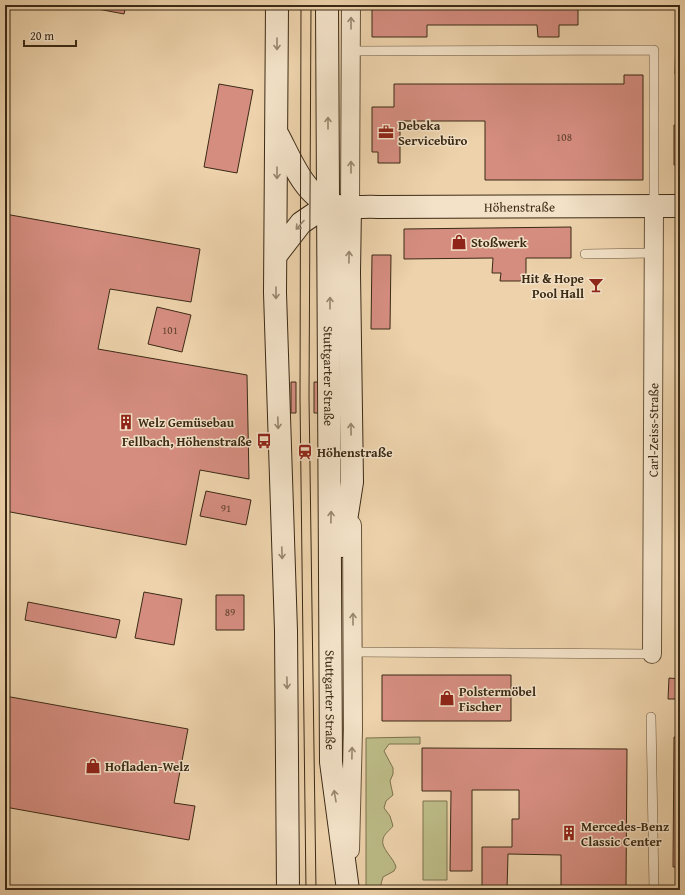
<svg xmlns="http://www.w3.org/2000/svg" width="685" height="895" viewBox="0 0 685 895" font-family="'Gentium Book Plus',serif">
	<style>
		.green { fill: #bcbb87; stroke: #7c724e }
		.building { fill: #d58d80; stroke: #3b2a15 }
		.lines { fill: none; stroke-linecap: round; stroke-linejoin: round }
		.lane-casing { stroke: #68543a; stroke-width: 10 }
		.street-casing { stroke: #68543a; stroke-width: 20 }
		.secondary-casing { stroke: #3b2a15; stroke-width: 24 }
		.lane { stroke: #f3e2c8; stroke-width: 9 }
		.street { stroke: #f3e2c8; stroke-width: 18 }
		.secondary { stroke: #f3e2c8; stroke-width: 22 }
		.tram { stroke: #3b2a15; stroke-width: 1 }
		.oneway { stroke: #97866e }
		.labels { text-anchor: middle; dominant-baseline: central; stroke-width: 3; stroke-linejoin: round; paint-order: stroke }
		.number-label { font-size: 11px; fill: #624330 }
		.poi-label { font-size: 13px; font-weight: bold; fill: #3b2a15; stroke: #f3e2c8; text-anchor: start }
		.street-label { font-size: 13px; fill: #3b2a15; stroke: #f3e2c8 }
	</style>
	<rect width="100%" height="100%" fill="#edd2ab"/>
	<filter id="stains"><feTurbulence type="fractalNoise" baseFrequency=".005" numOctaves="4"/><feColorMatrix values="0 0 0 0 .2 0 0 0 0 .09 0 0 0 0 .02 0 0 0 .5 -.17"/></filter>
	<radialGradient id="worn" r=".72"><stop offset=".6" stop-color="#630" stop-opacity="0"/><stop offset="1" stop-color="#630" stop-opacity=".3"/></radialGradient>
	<path class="green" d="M420,737V744H389L384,751L393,768V774L390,781L393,795L386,801L384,808L390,816L393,826C390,830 384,834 383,839C380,848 394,858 396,867L394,871L383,877L381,884L384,890H366V738Z
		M423,801H447V880H423Z"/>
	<path class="building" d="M77,5H126L124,14Z
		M372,5H578V25H559V37H538L537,25H427V37H372Z
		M676,37H680V74H675Z
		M624,75H643V180H485V121H400V163H378V152H372V107H394V84H624Z
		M219,84L253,90L237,173L204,167Z
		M674,125H680V165H674Z
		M5,214L200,249L191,302L110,289L98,349L247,375L249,479L200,470L186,545L5,511Z
		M571,227V258H526V281H500L501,273H492L493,258L404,259V229Z
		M372,255H391L390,329H371Z
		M157,307L191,315L182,352L148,344Z
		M291,382H296V413H291Z
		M314,382H319V413H314Z
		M206,491L251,500L246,525L200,516Z
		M144,592L182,599L174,645L135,638Z
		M216,595H244V630H216Z
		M28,602L120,620L116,638L25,620Z
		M382,675H511V721H382Z
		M669,678L680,679V699H668Z
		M5,696L188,729L174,803L195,806L189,840L5,807Z
		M674,737H680V867H673Z
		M422,748L627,749L626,890H561V855L508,854L507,890H482V847H512V819H519V790H472V871H450L451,791H422Z"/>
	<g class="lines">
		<g class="lane-casing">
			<path id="lane" d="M351,51L654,50V206
				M585,254L654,253
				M353,652L652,654
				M651,717L654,890"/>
		</g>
		<g class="street-casing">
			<g id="street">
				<path d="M350,206L351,5"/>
				<path id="s1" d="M652,654L654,206"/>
				<path d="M350,850L353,730L352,525"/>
			</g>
		</g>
		<g class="secondary-casing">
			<g id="secondary">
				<path d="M277,5L275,293L286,631L288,890"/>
				<path id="s2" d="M327,5L331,762L348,890"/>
				<path id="s3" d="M279,137C290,158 305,196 330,204C344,209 363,206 379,207L680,206"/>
				<path d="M277,254L301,223L329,204"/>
				<path d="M342,546L352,482L349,273L350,206"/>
			</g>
		</g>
		<use href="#lane" class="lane"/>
		<use href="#street" class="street"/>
		<use href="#secondary" class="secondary"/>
		<path class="tram" d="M301,5L300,398L306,890
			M311,5L309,397L316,890"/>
	</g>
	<defs><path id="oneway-shaft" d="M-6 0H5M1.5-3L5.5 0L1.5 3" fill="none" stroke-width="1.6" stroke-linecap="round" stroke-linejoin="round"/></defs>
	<g class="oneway">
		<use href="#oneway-shaft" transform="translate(351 23) rotate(-90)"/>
		<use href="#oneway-shaft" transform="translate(277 44) rotate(90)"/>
		<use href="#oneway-shaft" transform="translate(328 123) rotate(-90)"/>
		<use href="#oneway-shaft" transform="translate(351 167) rotate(-90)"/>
		<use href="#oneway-shaft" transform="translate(277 173) rotate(90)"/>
		<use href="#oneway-shaft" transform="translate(300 225) rotate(132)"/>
		<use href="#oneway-shaft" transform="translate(349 257) rotate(-89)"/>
		<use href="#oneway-shaft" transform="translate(276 293) rotate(90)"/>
		<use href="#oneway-shaft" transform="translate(330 303) rotate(-90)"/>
		<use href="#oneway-shaft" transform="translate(278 423) rotate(88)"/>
		<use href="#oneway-shaft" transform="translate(351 429) rotate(-91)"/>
		<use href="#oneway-shaft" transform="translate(331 517) rotate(-89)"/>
		<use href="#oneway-shaft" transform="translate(282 553) rotate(88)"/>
		<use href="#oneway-shaft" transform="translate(353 619) rotate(-90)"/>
		<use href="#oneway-shaft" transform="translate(287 683) rotate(89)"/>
		<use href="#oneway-shaft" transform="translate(352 753) rotate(-89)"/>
		<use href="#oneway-shaft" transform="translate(335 796) rotate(-100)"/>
	</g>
	<defs>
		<g id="office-bare" transform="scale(1.2)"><path d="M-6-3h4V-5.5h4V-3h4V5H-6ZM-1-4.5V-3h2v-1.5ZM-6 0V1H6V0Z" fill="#8f2418" stroke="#f3e2c8" stroke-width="2.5" paint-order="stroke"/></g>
		<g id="shop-bare" transform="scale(1.2)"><path d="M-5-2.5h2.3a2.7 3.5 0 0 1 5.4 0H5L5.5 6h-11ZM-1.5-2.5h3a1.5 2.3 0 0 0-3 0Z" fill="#8f2418" stroke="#f3e2c8" stroke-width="2.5" paint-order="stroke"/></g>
		<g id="bar-bare" transform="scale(1.2)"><path d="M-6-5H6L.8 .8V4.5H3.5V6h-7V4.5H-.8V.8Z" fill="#8f2418" stroke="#f3e2c8" stroke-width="2.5" paint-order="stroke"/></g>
		<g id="building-bare" transform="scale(1.2)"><path d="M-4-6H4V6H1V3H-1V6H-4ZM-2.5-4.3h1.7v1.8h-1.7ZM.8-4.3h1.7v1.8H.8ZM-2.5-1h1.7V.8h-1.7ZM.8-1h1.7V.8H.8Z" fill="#8f2418" stroke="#f3e2c8" stroke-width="2.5" paint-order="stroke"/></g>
		<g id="bus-bare" transform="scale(1.2)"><path d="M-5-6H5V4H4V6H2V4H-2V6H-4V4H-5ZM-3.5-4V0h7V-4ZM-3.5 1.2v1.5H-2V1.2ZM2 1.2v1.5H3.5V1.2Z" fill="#8f2418" stroke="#f3e2c8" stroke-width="2.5" paint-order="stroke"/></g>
		<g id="station-bare" transform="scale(1.2)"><path d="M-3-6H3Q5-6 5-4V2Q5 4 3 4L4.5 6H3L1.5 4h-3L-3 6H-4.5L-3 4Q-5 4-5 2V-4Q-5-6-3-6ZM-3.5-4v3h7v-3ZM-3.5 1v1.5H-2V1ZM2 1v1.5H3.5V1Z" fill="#8f2418" stroke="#f3e2c8" stroke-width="2.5" paint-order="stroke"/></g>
	</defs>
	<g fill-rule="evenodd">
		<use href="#office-bare" x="386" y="132"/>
		<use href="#shop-bare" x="459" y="242"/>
		<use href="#bar-bare" x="596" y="285"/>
		<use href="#building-bare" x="126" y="422"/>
		<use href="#bus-bare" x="264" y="441"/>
		<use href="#station-bare" x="305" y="452"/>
		<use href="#shop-bare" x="447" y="698"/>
		<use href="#shop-bare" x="93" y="766"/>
		<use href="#building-bare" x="569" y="833"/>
	</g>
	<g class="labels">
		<g class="number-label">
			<text x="564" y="137">108</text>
			<text x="170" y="330">101</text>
			<text x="226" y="508">91</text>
			<text x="230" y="612">89</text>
		</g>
		<g class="poi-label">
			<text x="398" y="125">Debeka<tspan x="398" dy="15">Servicebüro</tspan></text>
			<text x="471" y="242">Stoßwerk</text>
			<text x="584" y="278" text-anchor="end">Hit &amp; Hope<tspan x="584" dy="15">Pool Hall</tspan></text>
			<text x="138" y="422">Welz Gemüsebau</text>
			<text x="252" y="441" text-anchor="end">Fellbach, Höhenstraße</text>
			<text x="317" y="452">Höhenstraße</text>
			<text x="459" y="691">Polstermöbel<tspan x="459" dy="15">Fischer</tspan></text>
			<text x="105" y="766">Hofladen-Welz</text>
			<text x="581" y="826">Mercedes-Benz<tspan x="581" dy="15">Classic Center</tspan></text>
		</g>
		<g class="street-label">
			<text stroke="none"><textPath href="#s3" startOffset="276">Höhenstraße</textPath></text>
			<text stroke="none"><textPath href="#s2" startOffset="371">Stuttgarter Straße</textPath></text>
			<text stroke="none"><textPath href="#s1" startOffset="224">Carl-Zeiss-Straße</textPath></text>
			<text stroke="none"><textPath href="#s2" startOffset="695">Stuttgarter Straße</textPath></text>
		</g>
	</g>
	<rect width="685" height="895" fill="none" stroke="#edd2ab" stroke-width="20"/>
	<rect x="6" y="6" width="673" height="883" fill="none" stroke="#3b2a15" stroke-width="2"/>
	<rect x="10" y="10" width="665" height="875" fill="none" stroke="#3b2a15"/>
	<path d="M24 40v6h52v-6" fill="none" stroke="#3b2a15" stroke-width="2"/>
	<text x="30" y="40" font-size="12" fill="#3b2a15" stroke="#f3e2c8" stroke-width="3" paint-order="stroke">20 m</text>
	<rect width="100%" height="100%" filter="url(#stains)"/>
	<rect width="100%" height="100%" fill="url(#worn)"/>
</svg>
